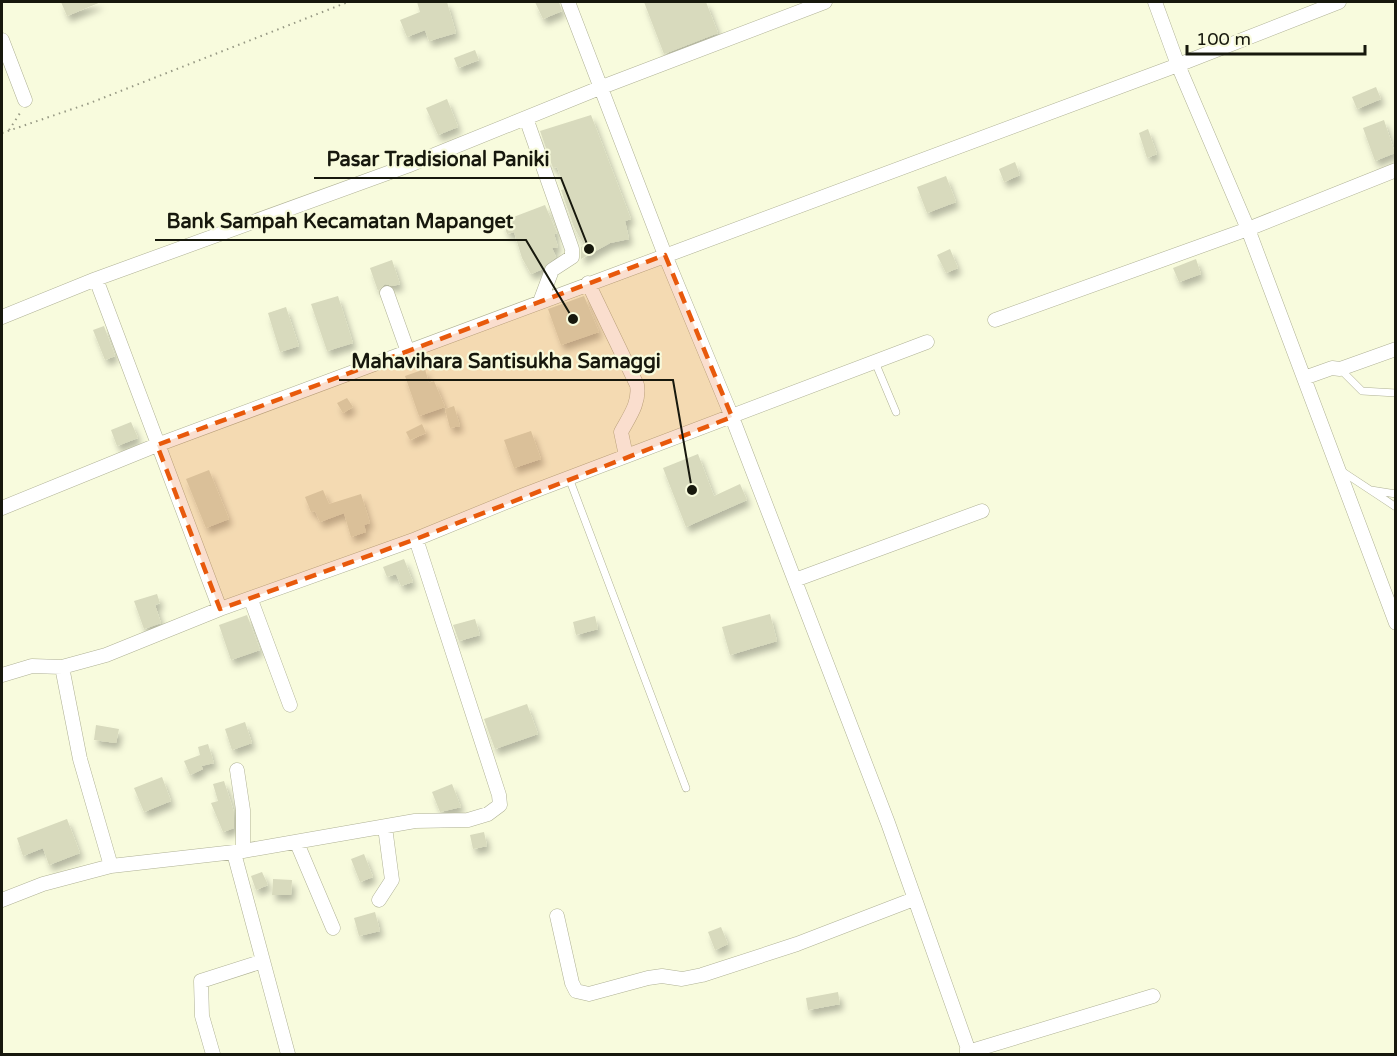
<svg xmlns="http://www.w3.org/2000/svg" width="1397" height="1056" viewBox="0 0 1397 1056" font-family="'Varela Round',sans-serif">
	<style>
		.building { fill: #d8dabd; filter: url(#shadow) }
		.lines { fill: none; stroke-linecap: round; stroke-linejoin: round }
		.service-casing { stroke: #afb195; stroke-width: 8 }
		.minor-casing { stroke: #afb195; stroke-width: 15 }
		.path { stroke: #979984; stroke-width: 2; stroke-dasharray: 1.5 4.5; stroke-linecap: butt }
		.service { stroke: #fff; stroke-width: 7 }
		.minor { stroke: #fff; stroke-width: 14 }
		.marked { fill: #e8590c; fill-opacity: 0.2; stroke: #e8590c; stroke-width: 4.5; stroke-dasharray: 12 8; stroke-linejoin: round }
		.leader { fill: none; stroke: #17180d; stroke-width: 2 }
		.callout-dot { fill: #17180d; stroke: #f8fbdd; stroke-width: 2 }
		.callout-label { font-size: 20px; text-anchor: middle; font-weight: bold; fill: #17180d; stroke: #f8fbdd; stroke-width: 4.5; stroke-linejoin: round; paint-order: stroke }
	</style>
	<defs>
		<filter id="shadow"><feDropShadow dx="3.5" dy="6" stdDeviation="3" flood-color="#0004"/></filter>
	</defs>
	<rect width="100%" height="100%" fill="#f8fbdd"/>
	<path class="building" d="M61,2H101L67,16Z
		M417,2H447L456,33L429,41L425,30L407,37L400,20L420,12Z
		M535,2H559L562,11L543,19Z
		M644,2H706L718,33L664,54Z
		M475,50L479,60L458,68L454,58Z
		M1376,87L1381,99L1357,109L1352,97Z
		M447,99L458,127L438,135L426,108Z
		M591,115L631,219L625,221L629,239L610,243L581,259V247L584,245L574,227L561,190L565,189L557,167L553,168L540,131Z
		M1384,120L1395,153L1375,161L1363,128Z
		M1148,129L1157,154L1147,158L1139,133Z
		M1015,162L1020,175L1004,182L999,169Z
		M946,176L956,202L927,213L917,187Z
		M545,205L557,233L554,234L558,247L552,248L556,257L543,269L531,274L522,258L514,232L507,234L503,221Z
		M950,249L958,268L946,273L937,255Z
		M1196,259L1201,274L1179,282L1173,268Z
		M392,260L400,284L393,286L385,284L378,291L370,268Z
		M338,296L353,343L327,351L311,304Z
		M584,296L599,332L561,345L548,309Z
		M286,307L299,346L280,352L268,313Z
		M104,326L115,356L105,360L93,330Z
		M425,369L429,383L434,381L445,407L419,416L405,376Z
		M347,398L353,407L343,413L337,403Z
		M454,406L460,426L450,428L445,409Z
		M131,422L138,438L117,446L111,430Z
		M422,424L426,433L410,440L406,432Z
		M531,431L541,459L514,468L504,440Z
		M698,454L714,496L740,484L747,500L686,527L663,468Z
		M209,470L229,519L206,528L186,479Z
		M323,490L329,504L361,494L370,523L364,525L366,532L351,537L344,513L320,522L315,511L311,512L305,497Z
		M404,559L413,582L401,586L396,574L387,577L383,567Z
		M157,594L160,603L155,605L161,623L144,629L134,601Z
		M770,614L777,641L730,655L722,627Z
		M247,615L260,650L231,660L219,625Z
		M595,616L598,629L576,635L573,622Z
		M475,619L480,635L459,641L453,625Z
		M527,704L538,734L495,749L484,719Z
		M245,722L252,743L232,750L225,729Z
		M96,725L119,729L116,743L94,740Z
		M208,744L214,763L201,766L203,769L190,775L184,761L200,755L198,747Z
		M162,777L171,801L144,812L134,788Z
		M224,781L234,812V828L223,832L211,803L218,801L213,784Z
		M452,784L461,807L440,812L432,792Z
		M67,819L80,853L49,865L43,848L23,856L17,838Z
		M484,832L487,846L473,849L470,835Z
		M364,854L373,877L360,882L351,859Z
		M262,872L268,885L256,890L251,876Z
		M273,879L292,880L291,895H272Z
		M375,912L380,931L359,936L354,918Z
		M721,927L728,944L715,950L708,932Z
		M838,992L840,1004L808,1010L806,998Z"/>
	<g class="lines">
		<g class="service-casing">
			<path id="service" d="M875,362L896,412
				M1340,369L1362,391L1396,393
				M1340,470L1396,507
				M569,478L686,788
				M1371,490L1396,494"/>
		</g>
		<g class="minor-casing">
			<path id="minor" d="M568,2L665,255L732,417L888,823L967,1046V1054
				M1155,2L1178,65L1248,229L1396,623
				M2,40L25,100
				M526,118L572,249V257L552,270L540,302
				M96,279L407,166L602,87L825,2
				M588,283L637,385C640,403 629,417 621,432L626,456
				M387,293L408,352
				M2,317L96,279L220,609L106,655L62,667L32,666L2,675
				M995,320L1248,229L1396,170
				M1304,378L1332,368L1340,369L1396,349
				M2,508L157,445L1178,65L1339,2
				M795,580L982,511
				M251,600L290,705
				M220,609L416,539L521,496L927,342
				M62,667L80,759L111,866L243,851L415,821L468,820L488,814L500,805L499,795L416,539
				M237,770L243,810V851
				M297,843L333,928
				M234,853L288,1054
				M2,900L43,884L111,866
				M379,900L392,880L385,827
				M557,916L572,983L576,991L589,994L648,978L662,976L682,979L702,975L797,944L914,899
				M968,1052L1153,996
				M213,1054L202,1016L201,981L263,961"/>
		</g>
		<path class="path" d="M9,130L22,110
			M2,133L90,103L348,2"/>
		<use href="#service" class="service"/>
		<use href="#minor" class="minor"/>
	</g>
	<path class="marked" d="M665,255L732,417L416,539L220,609L157,445Z"/>
	<path class="leader" d="M589 249L561 178H314M573 319L526 240H155M692 490L673 380H339"/>
	<g class="callout-dot">
		<circle cx="589" cy="249" r="6"/>
		<circle cx="573" cy="319" r="6"/>
		<circle cx="692" cy="490" r="6"/>
	</g>
	<g class="callout-label">
		<text x="438" y="166">Pasar Tradisional Paniki</text>
		<text x="340" y="228">Bank Sampah Kecamatan Mapanget</text>
		<text x="506" y="368">Mahavihara Santisukha Samaggi</text>
	</g>
	<rect width="1397" height="1056" fill="none" stroke="#17180d" stroke-width="6"/>
	<path d="M1187 45v9h178v-9" fill="none" stroke="#17180d" stroke-width="3"/>
	<text x="1196" y="45" font-size="18" fill="#17180d" stroke="#f8fbdd" stroke-width="4.5" paint-order="stroke">100 m</text>
</svg>
